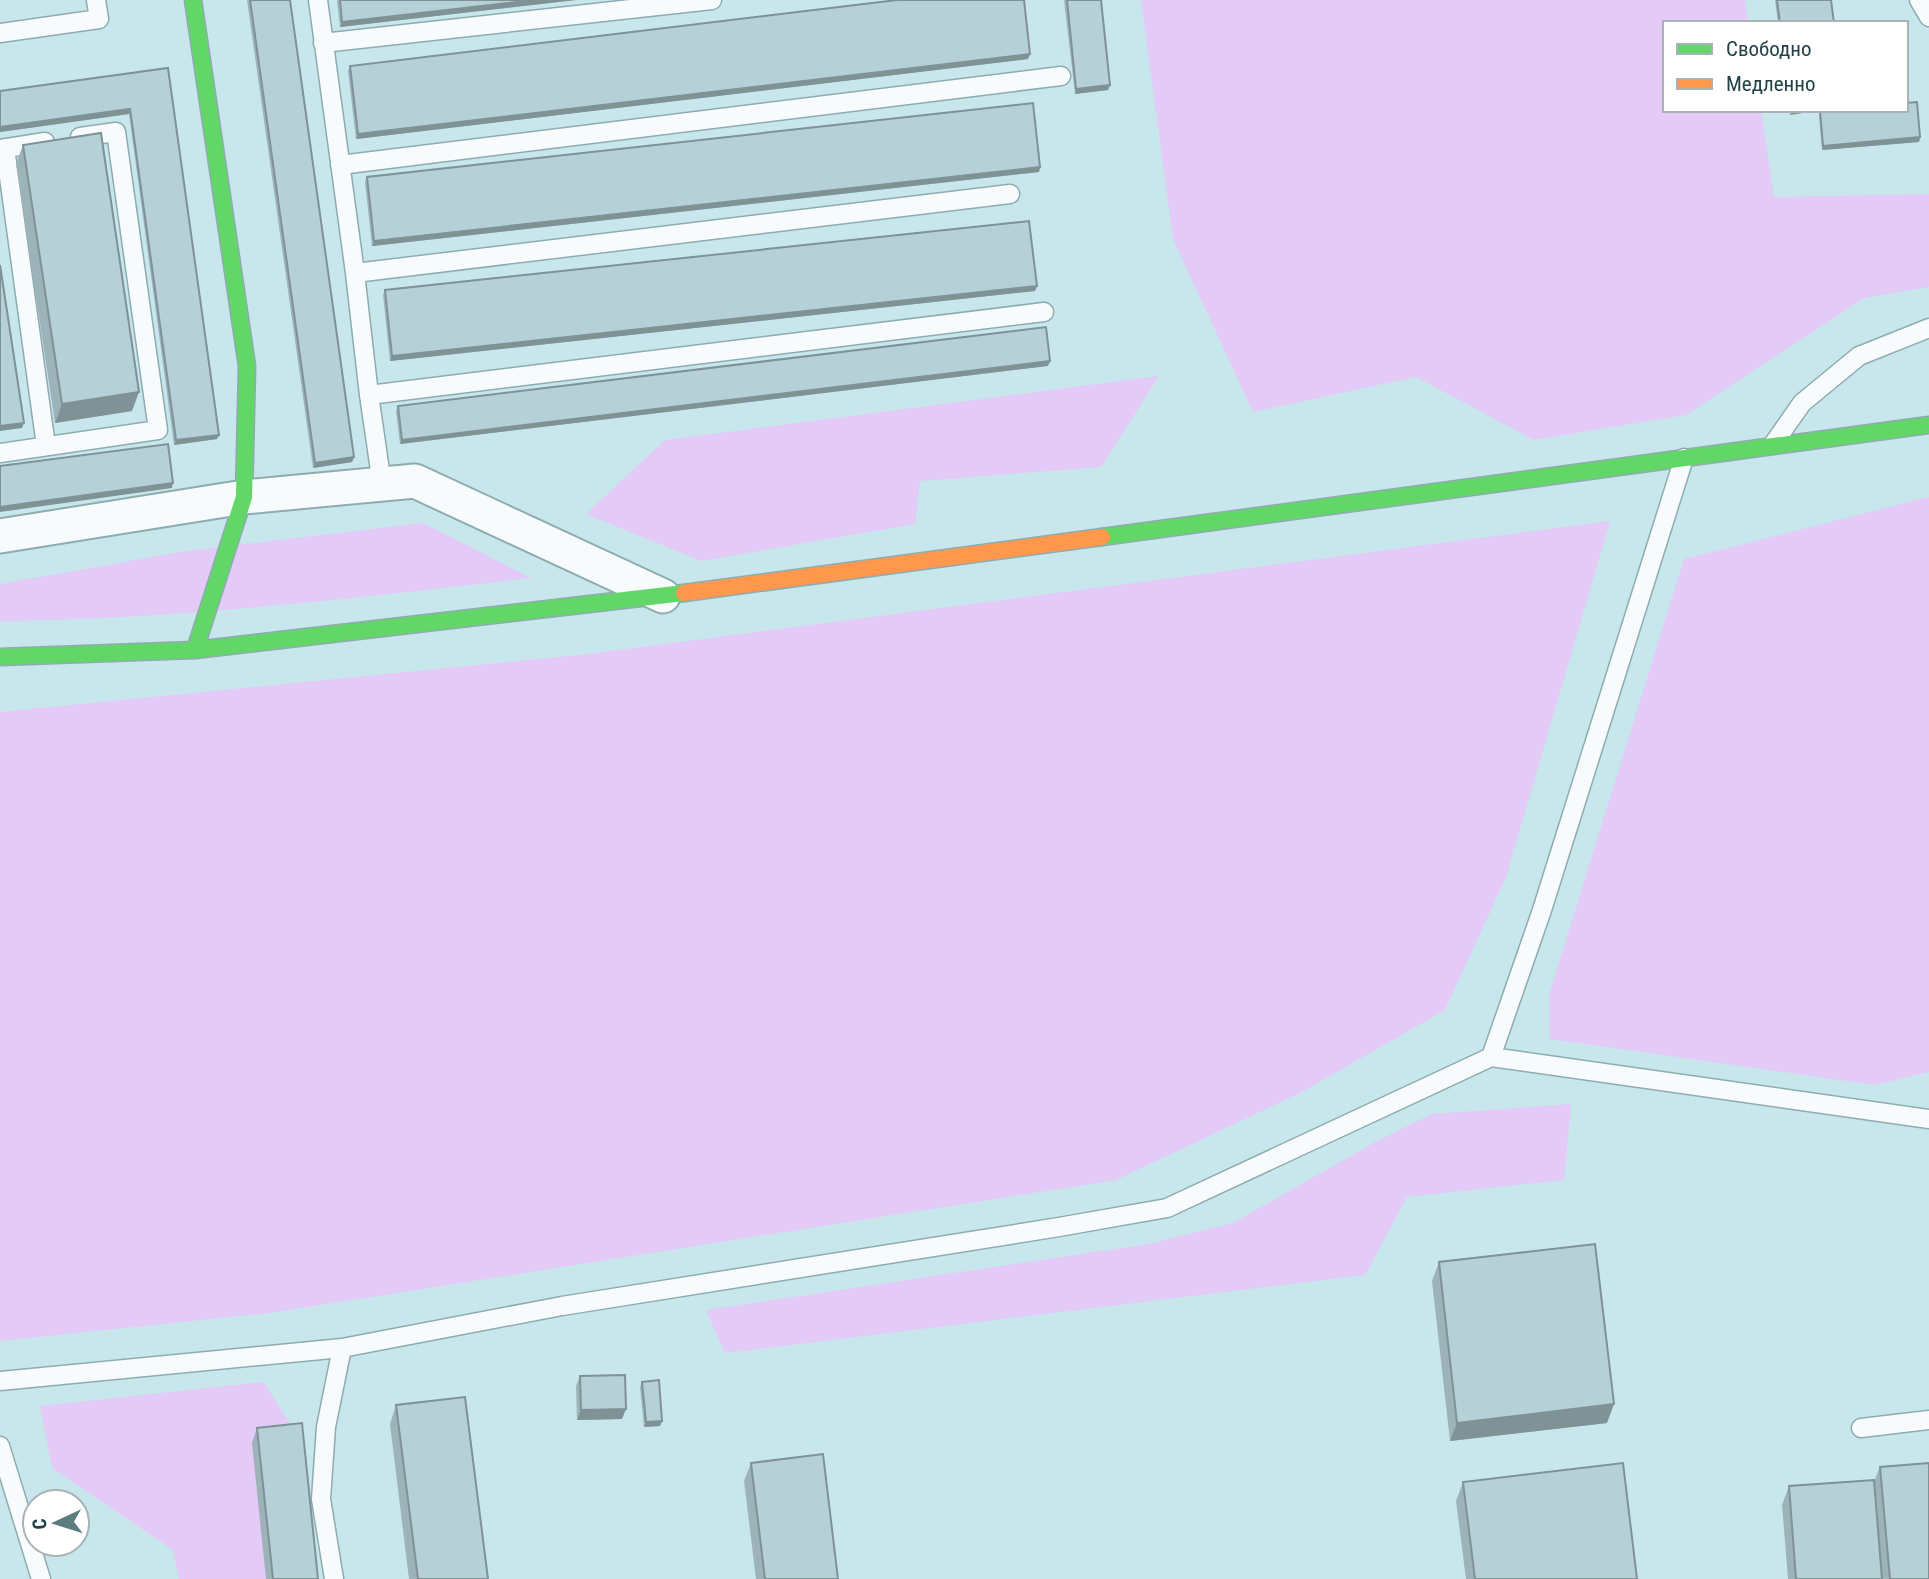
<svg xmlns="http://www.w3.org/2000/svg" width="1929" height="1579" viewBox="0 0 1929 1579" font-family="'Roboto Condensed',sans-serif">
	<style>
		.green { fill: #e4caf6 }
		.lines { fill: none; stroke-linecap: round; stroke-linejoin: round }
		.lane-casing { stroke: #8eacb0; stroke-width: 21 }
		.street-casing { stroke: #8eacb0; stroke-width: 37 }
		.fast-casing { stroke: #8eacb0; stroke-width: 19 }
		.slow-casing { stroke: #8eacb0; stroke-width: 19 }
		.lane { stroke: #f7fbfc; stroke-width: 18 }
		.street { stroke: #f7fbfc; stroke-width: 33 }
		.fast { stroke: #63d668; stroke-width: 16 }
		.slow { stroke: #ff974d; stroke-width: 16 }
		.wall { fill: #9cb3b9 }
		.shaded-wall { fill: #7f9296 }
		.building { fill: #b5d0d7; stroke: #7f9296; stroke-width: 2 }
	</style>
	<rect width="100%" height="100%" fill="#c7e7ec"/>
	<path class="green" d="M1141,0H1745L1748,23H1665V110H1761L1774,197L1929,194V287L1864,298L1686,415L1534,440L1416,377L1253,412L1173,239Z
		M1159,376L1101,467L920,481L915,524L701,561L586,514L665,440Z
		M1929,497V1072L1875,1085L1550,1039L1549,995L1684,559Z
		M1610,521L1506,877L1445,1010L1302,1092L1116,1180L269,1313L0,1341V712L588,654Z
		M423,523L531,578C354,598 178,619 0,621V584L186,551Z
		M1571,1104L1564,1180L1407,1197L1365,1275L725,1353L706,1310L1148,1244L1233,1223L1379,1140L1432,1114Z
		M263,1382L292,1426L299,1579H179L173,1550L52,1468L40,1406Z"/>
	<g class="lines">
		<g class="lane-casing">
			<path id="lane" d="M318,0L355,273L369,395
				M1919,0L1929,17
				M0,33L99,19L96,0
				M323,43L712,0
				M5,148L46,446
				M0,149L45,142
				M340,165L1061,76
				M355,273L1010,194
				M1774,443L1802,403L1859,356L1929,328
				M0,453L158,430L116,132L80,137
				M382,484L369,395L1044,312
				M1491,1057L1929,1119
				M0,1381L342,1348
				M1861,1428L1929,1420
				M0,1446L41,1579
				M334,1579L321,1499L326,1427L342,1348L562,1306L1059,1227L1167,1208L1491,1057L1542,910L1684,458"/>
		</g>
		<g class="street-casing">
			<path id="street" d="M0,536L244,497L415,481L663,596"/>
		</g>
		<g class="fast-casing">
			<path id="fast" d="M193,0L247,366L244,497L195,650
				M1102,537L1929,425
				M0,657L195,650L684,593"/>
		</g>
		<g class="slow-casing">
			<path id="slow" d="M684,593L1102,537"/>
		</g>
		<use href="#lane" class="lane"/>
		<use href="#street" class="street"/>
		<use href="#fast" class="fast"/>
		<use href="#slow" class="slow"/>
	</g>
	<path class="wall" d="M247,0H290L354,457L352,462L313,468Z
		M337,0H576L340,27Z
		M1064,0H1101L1110,85L1108,90L1075,94Z
		M1775,0H1831L1834,23H1778Z
		M1028,59L356,139L348,71L350,66Z
		M168,68L219,435L217,439L174,445L129,114L0,132Z
		M1820,111L1920,137L1919,142L1822,150L1819,116Z
		M23,145L132,411L55,423L16,164Z
		M1040,167L1039,172L372,246L365,182L367,177Z
		M385,290L1035,291L390,361L383,295Z
		M1048,366L400,444L396,411L398,406Z
		M1439,1262L1607,1423L1450,1441L1432,1281Z
		M580,1376L622,1419L577,1420L576,1386Z
		M642,1382L662,1421L660,1426L644,1427L640,1387Z
		M396,1405L488,1579H409L390,1424Z
		M257,1428L318,1579H266L252,1443Z
		M751,1463L838,1579H756L744,1481Z
		M1880,1467L1929,1579H1788L1782,1505L1789,1486L1874,1482Z
		M1463,1482L1637,1579H1466L1456,1501Z"/>
	<path class="shaded-wall" d="M535,0H576L340,27L342,22Z
		M1030,54L1028,59L356,139L358,134Z
		M1110,85L1108,90L1075,94L1076,89Z
		M130,109L129,114L0,132V127Z
		M1792,110H1822L1790,115Z
		M1920,137L1919,142L1822,150L1823,146Z
		M1040,167L1039,172L372,246L374,241Z
		M1037,286L1035,291L390,361L392,356Z
		M1050,361L1048,366L400,444L402,440Z
		M139,392L132,411L55,423L62,404Z
		M24,423L22,428L0,431V426Z
		M219,435L217,439L174,445L176,440Z
		M354,457L352,462L313,468L315,463Z
		M173,483L172,488L0,512V507Z
		M1614,1404L1607,1423L1450,1441L1457,1423Z
		M626,1409L622,1419L577,1420L581,1410Z
		M662,1421L660,1426L644,1427L646,1422Z"/>
	<path class="building" d="M250,0H290L354,457L315,463Z
		M340,0H535L342,22Z
		M897,0H1024L1030,54L358,134L350,66Z
		M1067,0H1101L1110,85L1076,89Z
		M1777,0H1831L1834,23H1780Z
		M168,68L219,435L176,440L130,109L0,127V91Z
		M1917,102L1920,137L1823,146L1820,111L1906,110V103Z
		M1033,103L1040,167L374,241L367,177Z
		M101,133L139,392L62,404L23,145Z
		M1029,221L1037,286L392,356L385,290Z
		M0,265L24,423L0,426Z
		M1046,327L1050,361L402,440L398,406Z
		M168,444L173,483L0,507V466Z
		M1595,1244L1614,1404L1457,1423L1439,1262Z
		M625,1375L626,1409L581,1410L580,1376Z
		M659,1380L662,1421L646,1422L642,1382Z
		M465,1397L488,1579H418L396,1405Z
		M302,1423L318,1579H273L257,1428Z
		M823,1454L838,1579H765L751,1463Z
		M1623,1463L1637,1579H1475L1463,1482Z
		M1929,1463V1579H1890L1880,1467Z
		M1874,1480L1882,1579H1796L1789,1486Z"/>
	<rect x="1663" y="21" width="245" height="91" fill="#ffffff" stroke="#a7b3b5" stroke-width="2"/>
	<rect x="1677" y="44" width="35" height="10" fill="#63d668" stroke="#a7b3b5" stroke-width="2"/>
	<text x="1726" y="56" font-size="21" fill="#224245">Свободно</text>
	<rect x="1677" y="79" width="35" height="10" fill="#ff974d" stroke="#a7b3b5" stroke-width="2"/>
	<text x="1726" y="91" font-size="21" fill="#224245">Медленно</text>
	<g transform="translate(56 1523) rotate(266)"><circle r="33" fill="#ffffff" stroke="#a7b3b5" stroke-width="2"/>
	<path d="M0-5L12 26L0 18L-12 26Z" fill="#5c7c7f"/>
	<text y="-10" font-size="19" font-weight="bold" text-anchor="middle" fill="#224245">С</text>
	</g>
</svg>
